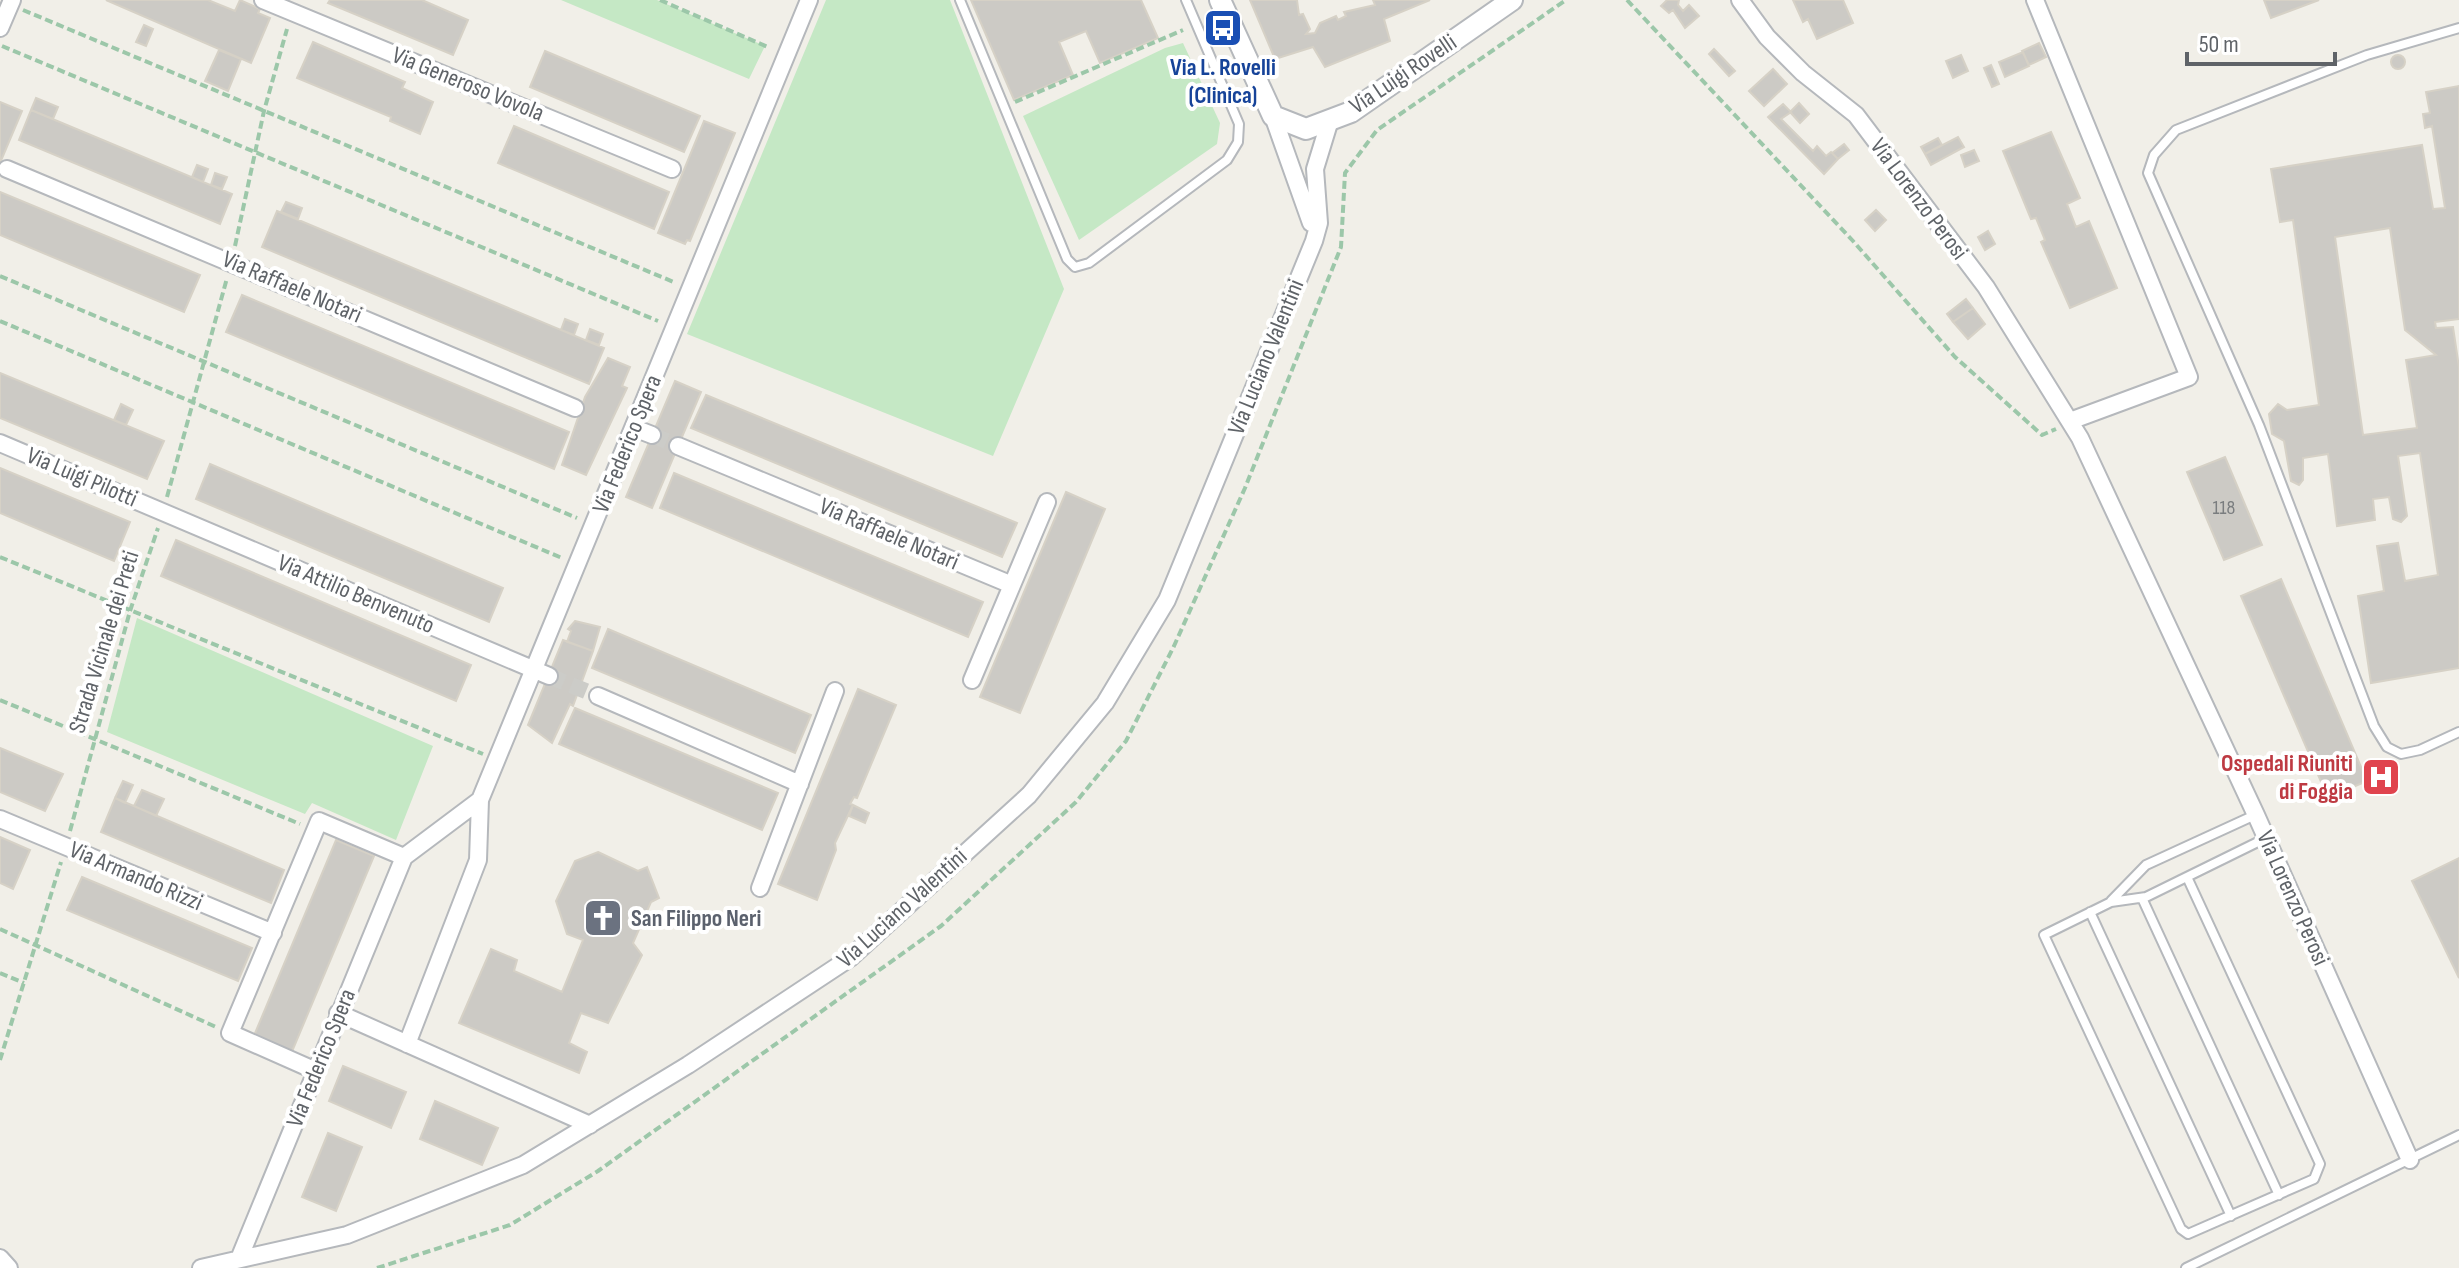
<svg xmlns="http://www.w3.org/2000/svg" width="2459" height="1268" viewBox="0 0 2459 1268" font-family="'Sofia Sans Condensed',sans-serif">
	<style>
		.green { fill: #c5e8c5 }
		.building { fill: #cccac5; stroke: #d6d1c6; stroke-width: 2; fill-rule: evenodd }
		.lines { fill: none; stroke-linecap: round; stroke-linejoin: round }
		.minor-tunnel { stroke: #ccccc8; stroke-width: 16; stroke-dasharray: 16 8; stroke-linecap: butt }
		.service-casing { stroke: #b5b8bc; stroke-width: 12 }
		.minor-casing { stroke: #b5b8bc; stroke-width: 20 }
		.tertiary-casing { stroke: #b5b8bc; stroke-width: 24 }
		.path { stroke: #9cc7a9; stroke-width: 4; stroke-dasharray: 8 4; stroke-linecap: butt }
		.service { stroke: #fff; stroke-width: 8 }
		.minor { stroke: #fff; stroke-width: 16 }
		.tertiary { stroke: #fff; stroke-width: 20 }
		.labels { text-anchor: middle; dominant-baseline: central; stroke-width: 8; stroke-linejoin: round; paint-order: stroke }
		.number-label { font-size: 20px; fill: #7a7d7f }
		.transit-label { font-size: 24px; font-weight: bold; fill: #164399; stroke: #fff }
		.street-label { font-size: 24px; fill: #5f6368; stroke: #fff }
		.health-label { font-size: 24px; font-weight: bold; fill: #be3a42; stroke: #fff; text-anchor: end }
		.worship-label { font-size: 24px; font-weight: bold; fill: #5b616d; stroke: #fff; text-anchor: start }
	</style>
	<rect width="100%" height="100%" fill="#f1efe8"/>
	<path class="green" d="M561,0H657L765,46L749,79Z
		M826,0H950L1064,289L993,456L687,334Z
		M1183,43L1220,123L1217,144L1079,240L1023,116L1165,48Z
		M137,618L433,746L396,840L312,803L305,814L107,732Z"/>
	<path class="building" d="M106,0H208L235,11L240,0L260,9L258,13L270,18L251,63Z
		M330,0H422L468,20L453,55L328,3Z
		M971,0H1141L1158,38L1100,63L1086,31L1059,42L1073,75L1014,100Z
		M1250,0H1297L1299,15L1303,14L1310,29L1306,34L1315,33L1320,23L1336,16L1338,20L1346,16L1344,12L1375,5L1373,0H1430L1384,19L1390,41L1325,67L1313,47L1275,59Z
		M1667,0H1679L1678,5L1683,11L1689,5L1699,16L1685,28L1673,10L1669,13L1661,6Z
		M1793,0H1843L1853,23L1817,39L1808,19L1803,22Z
		M2264,0H2319L2271,18Z
		M144,25L153,29L146,46L136,42Z
		M313,42L405,82L402,88L433,102L420,134L390,121L391,117L297,78Z
		M2039,43L2046,57L2029,65L2022,51Z
		M1714,49L1735,71L1729,76L1709,54Z
		M219,50L241,59L228,91L205,81Z
		M545,51L700,116L684,152L530,87Z
		M2023,52L2029,66L2005,77L1999,62Z
		M2391 62a7 7 0 1 1 14 0a7 7 0 1 1-14 0Z
		M1961,55L1968,71L1953,78L1946,61Z
		M1991,65L1999,84L1992,87L1984,68Z
		M1773,69L1787,84L1764,106L1749,91Z
		M2459,86V319L2435,322L2436,328L2453,327L2459,367V668L2371,683L2358,596L2384,591L2377,546L2398,543L2405,581L2438,575L2420,453L2398,456L2407,516L2401,522L2393,519L2389,497L2373,499L2375,520L2337,526L2328,454L2303,458V480L2299,485L2291,481L2284,441L2272,434L2269,414L2278,404L2287,410L2319,405L2293,220L2280,222L2271,169L2422,145L2433,209L2445,208L2432,126L2425,128L2423,114L2430,113L2426,92ZM2390,228L2405,330L2436,355L2406,360L2417,428L2363,435L2335,237Z
		M36,98L58,107L53,119L31,110Z
		M0,102L22,111L0,163Z
		M1799,103L1809,114L1800,123L1790,112Z
		M1783,104L1791,112L1781,119L1813,151L1817,146L1826,156L1831,152L1838,159L1824,174L1768,117Z
		M31,110L232,194L220,224L19,140Z
		M704,121L735,133L690,241L687,240L685,244L658,233Z
		M514,126L669,192L654,229L498,163Z
		M2051,132L2080,198L2067,204L2076,227L2089,221L2117,288L2070,308L2041,242L2045,240L2036,218L2031,219L2003,151Z
		M1958,137L1964,147L1931,165L1925,154Z
		M1938,138L1942,145L1925,154L1921,147Z
		M1844,144L1849,150L1838,159L1832,153Z
		M1974,150L1979,161L1965,167L1961,155Z
		M197,165L208,169L203,182L192,177Z
		M215,173L227,177L222,189L211,185Z
		M0,192L200,275L184,312L0,235Z
		M286,202L302,208L298,219L281,212Z
		M1876,210L1886,220L1875,231L1865,220Z
		M277,211L604,348L589,384L262,247Z
		M1988,231L1995,244L1985,250L1978,237Z
		M242,295L569,432L554,469L226,332Z
		M1966,299L1973,308L1953,322L1947,314Z
		M1973,308L1985,324L1968,339L1953,322Z
		M565,319L578,324L574,335L561,330Z
		M590,329L603,334L599,345L586,340Z
		M608,358L630,367L622,386L627,388L586,475L562,465L585,397Z
		M0,373L164,441L147,479L0,418Z
		M675,381L701,392L652,508L626,497Z
		M706,395L1017,523L1002,557L691,428Z
		M121,404L133,410L126,425L114,420Z
		M2225,457L2262,545L2224,560L2187,472Z
		M210,464L503,588L489,622L196,499Z
		M0,468L130,522L114,561L0,513Z
		M674,473L983,602L968,637L660,508Z
		M1066,492L1105,509L1020,713L980,697Z
		M176,540L471,665L456,701L161,576Z
		M2281,579L2367,781L2328,798L2241,596Z
		M575,621L600,627L593,651L567,642L571,631L568,629Z
		M608,629L811,715L795,753L592,668Z
		M563,640L593,651L573,706L570,704L552,743L528,725Z
		M858,689L896,705L857,798L854,797L850,804L853,805L835,843L836,850L817,900L778,884Z
		M575,708L778,793L762,830L559,744Z
		M0,748L63,774L45,811L0,792Z
		M123,781L133,785L125,803L115,798Z
		M142,790L164,799L156,816L134,806Z
		M115,798L284,870L271,903L101,832Z
		M853,805L869,813L865,823L849,816Z
		M0,837L30,850L13,889L0,883Z
		M336,840L374,856L291,1054L253,1038Z
		M598,852L638,871L647,867L659,898L651,902L633,943L642,955L608,1023L581,1013L569,1043L587,1052L579,1073L459,1023L491,949L517,960L514,971L562,992L583,940L567,934L556,901L575,861Z
		M2459,858V978L2412,881Z
		M82,877L252,948L238,981L67,910Z
		M343,1066L406,1092L391,1128L329,1101Z
		M435,1101L498,1128L482,1165L420,1139Z
		M328,1133L362,1147L336,1211L302,1197Z"/>
	<g class="lines">
		<path class="minor-tunnel" d="M652,435L678,446
			M549,676L598,696"/>
		<g class="service-casing">
			<path id="service" d="M960,0L1067,259L1075,267L1089,263L1227,160L1238,142L1239,124L1186,0
				M2459,28L2367,55L2176,130L2154,155L2148,173L2259,425L2374,726L2387,747L2401,754L2420,750L2459,732
				M2187,877L2320,1164L2314,1179L2188,1234L2181,1229L2044,935L2111,902L2146,897L2266,838
				M2142,898L2279,1195
				M2111,901L2146,865L2255,815
				M2090,912L2231,1216
				M2186,1268L2459,1135"/>
		</g>
		<g class="minor-casing">
			<path id="minor" d="M263,0L672,169
				M1740,0L1767,37L1803,73L1856,115L1986,287L2080,438L2256,815L2410,1160
				M2035,0L2189,377L2070,421
				M0,28L12,0
				M1273,116L1311,223
				M7,169L575,408
				M634,428L652,435
				M0,443L549,676
				M678,446L1012,585
				M972,680L1047,502
				M598,696L800,784
				M0,819L273,933
				M760,888L835,691
				M338,1013L590,1125
				M407,1044L478,860L480,800
				M316,1071L230,1033L319,821L404,857
				M0,1258L9,1268
				M239,1259L404,857L480,800L809,0
				M201,1268L347,1235L523,1165L688,1065L850,958L1029,795L1105,703L1167,600L1314,241L1319,223L1315,169L1330,120"/>
		</g>
		<g class="tertiary-casing">
			<path id="tertiary" d="M1220,0L1273,116L1306,129L1351,112L1512,0"/>
		</g>
		<path class="path" d="M660,0L770,48
			M1627,0L1853,241L1955,357L2042,435L2056,429
			M23,10L676,283
			M2,46L658,321
			M1015,102L1183,30
			M235,246L264,111L287,29
			M0,276L577,518
			M0,321L562,558
			M167,497L227,278
			M0,557L483,754
			M0,700L300,824
			M70,831L130,611L158,528
			M0,929L216,1027
			M0,973L24,983
			M0,1060L61,862
			M377,1268L510,1225L598,1171L941,926L1076,802L1126,741L1174,646L1245,488L1341,247L1345,173L1377,130L1566,0"/>
		<use href="#service" class="service"/>
		<use href="#minor" class="minor"/>
		<use href="#tertiary" class="tertiary"/>
	</g>
	<defs>
		<g id="bus-square" transform="scale(2)"><rect x="-9" y="-9" width="18" height="18" rx="4" fill="#1a4fb4" stroke="#fff"/><path d="M-5-6H5V4H4V6H2V4H-2V6H-4V4H-5ZM-3.5-4V0h7V-4ZM-3.5 1.2v1.5H-2V1.2ZM2 1.2v1.5H3.5V1.2Z" fill="#fff"/></g>
		<g id="hospital-square" transform="scale(2)"><rect x="-9" y="-9" width="18" height="18" rx="4" fill="#e0444e" stroke="#fff"/><path d="M-5-5h3v3.5h4V-5h3V5h-3V1.5h-4V5h-3Z" fill="#fff"/></g>
		<g id="church-square" transform="scale(2)"><rect x="-9" y="-9" width="18" height="18" rx="4" fill="#6b7280" stroke="#fff"/><path d="M-1.2-6h2.4v3.5h3.3v2.4h-3.3V6h-2.4V-.1h-3.3v-2.4h3.3Z" fill="#fff"/></g>
	</defs>
	<g fill-rule="evenodd">
		<use href="#bus-square" x="1223" y="28"/>
		<use href="#hospital-square" x="2381" y="777"/>
		<use href="#church-square" x="603" y="918"/>
	</g>
	<g class="labels">
		<g class="number-label">
			<text x="2224" y="508">118</text>
		</g>
		<g class="transit-label">
			<text x="1223" y="67">Via L. Rovelli<tspan x="1223" dy="28">(Clinica)</tspan></text>
		</g>
		<g class="street-label">
			<text transform="translate(1403 74) rotate(-34)">Via Luigi Rovelli</text>
			<text transform="translate(468 84) rotate(22)">Via Generoso Vovola</text>
			<text transform="translate(1919 199) rotate(53)">Via Lorenzo Perosi</text>
			<text transform="translate(292 287) rotate(23)">Via Raffaele Notari</text>
			<text transform="translate(1266 357) rotate(-68)">Via Luciano Valentini</text>
			<text transform="translate(627 444) rotate(-68)">Via Federico Spera</text>
			<text transform="translate(82 477) rotate(23)">Via Luigi Pilotti</text>
			<text transform="translate(889 534) rotate(23)">Via Raffaele Notari</text>
			<text transform="translate(356 594) rotate(23)">Via Attilio Benvenuto</text>
			<text transform="translate(104 642) rotate(-73)">Strada Vicinale dei Preti</text>
			<text transform="translate(136 876) rotate(23)">Via Armando Rizzi</text>
			<text transform="translate(2293 898) rotate(66)">Via Lorenzo Perosi</text>
			<text transform="translate(902 908) rotate(-42)">Via Luciano Valentini</text>
			<text transform="translate(321 1058) rotate(-68)">Via Federico Spera</text>
		</g>
		<g class="health-label">
			<text x="2353" y="763">Ospedali Riuniti<tspan x="2353" dy="28">di Foggia</tspan></text>
		</g>
		<g class="worship-label">
			<text x="631" y="918">San Filippo Neri</text>
		</g>
	</g>
	<path d="M2187 52v12h148v-12" fill="none" stroke="#5f6368" stroke-width="4"/>
	<text x="2199" y="52" font-size="24" fill="#5f6368" stroke="#ffffff" stroke-width="6" paint-order="stroke">50 m</text>
</svg>
